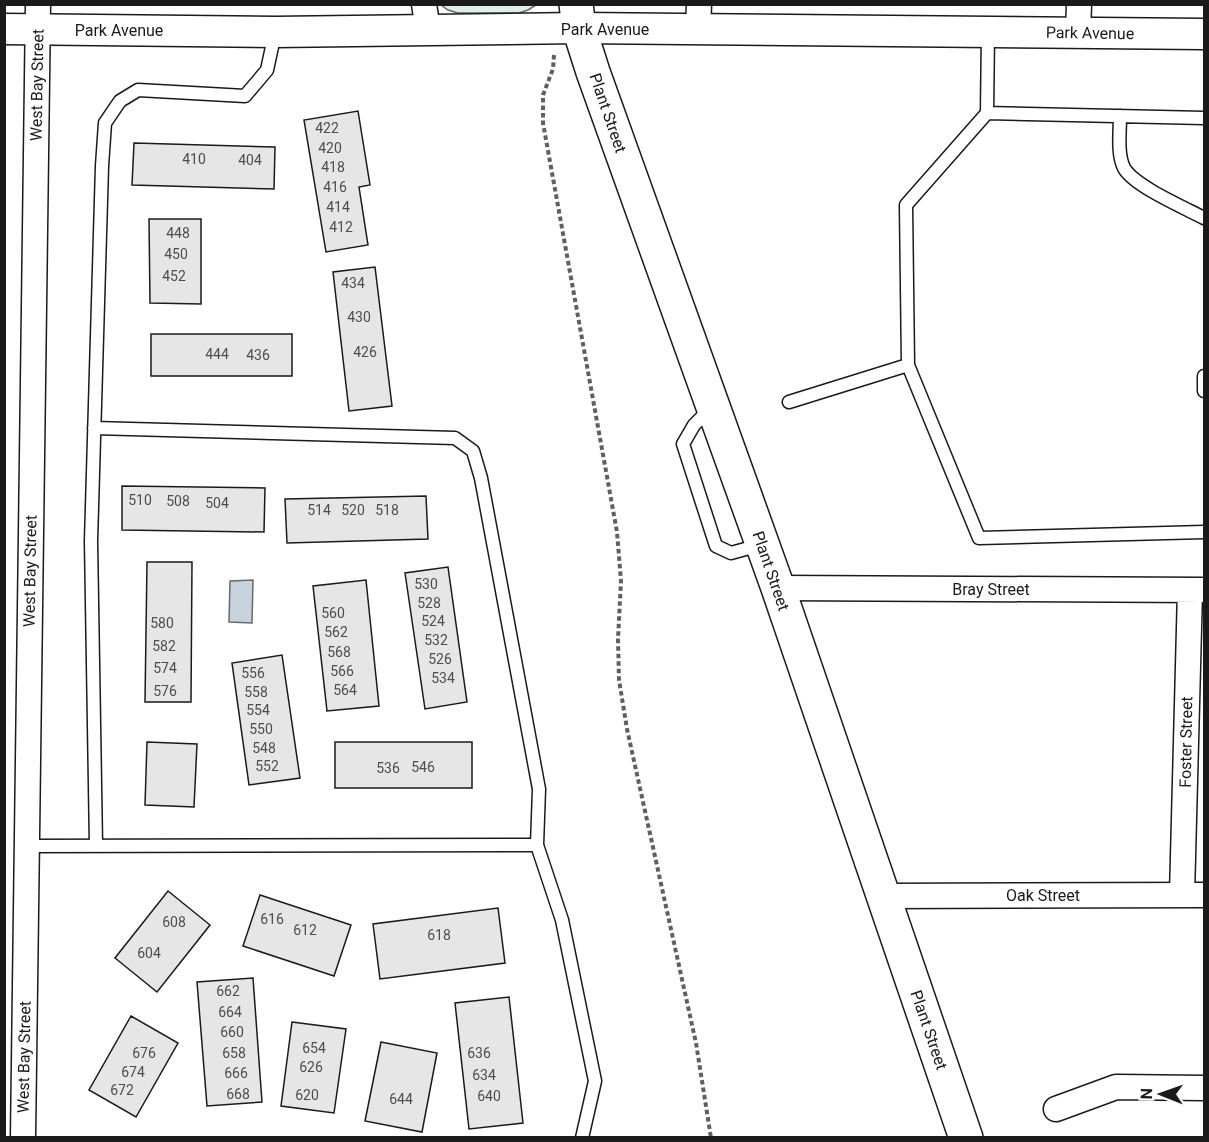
<svg xmlns="http://www.w3.org/2000/svg" width="1209" height="1142" viewBox="0 0 1209 1142" font-family="Roboto,sans-serif">
	<style>
		.green { fill: #e0efe3; stroke: #6a6a6a; stroke-width: 1.5 }
		.water { fill: #c6d2dc; stroke: #6a6a6a; stroke-width: 1.5 }
		.building { fill: #e6e6e6; stroke: #1a1a1a; stroke-width: 1.5 }
		.lines { fill: none; stroke-linecap: round; stroke-linejoin: round }
		.service-casing { stroke: #1a1a1a; stroke-width: 15 }
		.minor-casing { stroke: #1a1a1a; stroke-width: 27 }
		.tertiary-casing { stroke: #1a1a1a; stroke-width: 33 }
		.primary-casing { stroke: #1a1a1a; stroke-width: 36 }
		.path { stroke: #5f5f5f; stroke-width: 4; stroke-dasharray: 4.5 3; stroke-linecap: butt }
		.service { stroke: #fff; stroke-width: 12 }
		.minor { stroke: #fff; stroke-width: 24 }
		.tertiary { stroke: #fff; stroke-width: 30 }
		.primary { stroke: #fff; stroke-width: 33 }
		.labels { text-anchor: middle; dominant-baseline: central; stroke-width: 4.5; stroke-linejoin: round; paint-order: stroke }
		.number-label { font-size: 14px; fill: #4d4d4d }
		.street-label { font-size: 16px; fill: #1a1a1a; stroke: #fff }
	</style>
	<rect width="100%" height="100%" fill="#fff"/>
	<path class="green" d="M441,5H536L528,10L519,13H458L448,10Z"/>
	<path class="water" d="M253,580L252,623L229,622L230,581Z"/>
	<path class="building" d="M358,111L370,185L359,187L368,245L326,252L304,120Z
		M134,143L275,147L274,189L132,185Z
		M149,219H201V304L150,303Z
		M375,267L392,406L349,411L333,272Z
		M151,334H292V376H151Z
		M122,486L265,488L264,532L122,530Z
		M426,496L428,539L287,543L285,499Z
		M147,562H192L191,702H145Z
		M448,567L467,702L425,709L405,573Z
		M366,580L379,706L327,711L313,586Z
		M282,655L300,778L249,785L232,663Z
		M147,742L197,744L194,807L145,805Z
		M335,742H472V788H335Z
		M168,891L210,925L157,992L115,958Z
		M260,895L351,925L334,976L243,946Z
		M498,908L505,963L380,979L373,924Z
		M253,978L262,1102L207,1106L197,982Z
		M509,997L523,1123L469,1129L455,1003Z
		M131,1016L178,1043L136,1117L89,1090Z
		M292,1022L346,1029L334,1113L281,1106Z
		M381,1042L437,1053L422,1132L365,1121Z"/>
	<g class="lines">
		<g class="service-casing">
			<path id="service" d="M988,32L987,113L906,205L908,365L979,538L1204,532
				M987,113L1204,118
				M1120,116C1120,132 1117,154 1124,168C1134,186 1185,208 1204,218
				M1204,376V391
				M789,402L908,365
				M710,409L694,425L683,444L716,546L731,553L760,545
				M94,428L455,438L473,451L481,478L539,789L537,845L562,920L595,1081L582,1138
				M27,846L537,845
				M96,846L91,541L102,166L105,123L120,101L138,90L245,96L267,70L275,33"/>
		</g>
		<g class="minor-casing">
			<path id="minor" d="M424,4L428,30
				M698,29L699,4
				M1078,33L1079,4
				M778,588L1204,590
				M1182,895L1190,590
				M882,896L1204,895
				M1056,1109L1116,1087L1204,1088
				M23,1138L38,4"/>
		</g>
		<g class="tertiary-casing">
			<path id="tertiary" d="M4,29L275,32L579,28L1204,34"/>
		</g>
		<g class="primary-casing">
			<path id="primary" d="M576,4L579,28L593,72L778,588L966,1138"/>
		</g>
		<path class="path" d="M554,55L553,69L543,95V123L617,532L621,581L618,639L619,680L627,729L696,1043L711,1138"/>
		<use href="#service" class="service"/>
		<use href="#minor" class="minor"/>
		<use href="#tertiary" class="tertiary"/>
		<use href="#primary" class="primary"/>
	</g>
	<g class="labels">
		<g class="number-label">
			<text x="327" y="128">422</text>
			<text x="330" y="148">420</text>
			<text x="194" y="159">410</text>
			<text x="250" y="160">404</text>
			<text x="333" y="167">418</text>
			<text x="335" y="187">416</text>
			<text x="338" y="207">414</text>
			<text x="341" y="227">412</text>
			<text x="178" y="233">448</text>
			<text x="176" y="254">450</text>
			<text x="174" y="276">452</text>
			<text x="353" y="283">434</text>
			<text x="359" y="317">430</text>
			<text x="365" y="352">426</text>
			<text x="217" y="354">444</text>
			<text x="258" y="355">436</text>
			<text x="140" y="500">510</text>
			<text x="178" y="501">508</text>
			<text x="217" y="503">504</text>
			<text x="319" y="510">514</text>
			<text x="353" y="510">520</text>
			<text x="387" y="510">518</text>
			<text x="426" y="584">530</text>
			<text x="429" y="603">528</text>
			<text x="333" y="613">560</text>
			<text x="433" y="621">524</text>
			<text x="162" y="623">580</text>
			<text x="336" y="632">562</text>
			<text x="436" y="640">532</text>
			<text x="164" y="646">582</text>
			<text x="339" y="652">568</text>
			<text x="440" y="659">526</text>
			<text x="165" y="668">574</text>
			<text x="342" y="671">566</text>
			<text x="253" y="673">556</text>
			<text x="443" y="678">534</text>
			<text x="345" y="690">564</text>
			<text x="165" y="691">576</text>
			<text x="256" y="692">558</text>
			<text x="258" y="710">554</text>
			<text x="261" y="729">550</text>
			<text x="264" y="748">548</text>
			<text x="267" y="766">552</text>
			<text x="423" y="767">546</text>
			<text x="388" y="768">536</text>
			<text x="272" y="919">616</text>
			<text x="174" y="922">608</text>
			<text x="305" y="930">612</text>
			<text x="439" y="935">618</text>
			<text x="149" y="953">604</text>
			<text x="228" y="991">662</text>
			<text x="230" y="1012">664</text>
			<text x="232" y="1032">660</text>
			<text x="314" y="1048">654</text>
			<text x="144" y="1053">676</text>
			<text x="234" y="1053">658</text>
			<text x="479" y="1053">636</text>
			<text x="311" y="1067">626</text>
			<text x="133" y="1072">674</text>
			<text x="236" y="1073">666</text>
			<text x="484" y="1075">634</text>
			<text x="122" y="1090">672</text>
			<text x="238" y="1094">668</text>
			<text x="307" y="1095">620</text>
			<text x="489" y="1096">640</text>
			<text x="401" y="1099">644</text>
		</g>
		<g class="street-label">
			<text x="605" y="29">Park Avenue</text>
			<text x="119" y="30">Park Avenue</text>
			<text transform="translate(1090 33) rotate(1)">Park Avenue</text>
			<text transform="translate(37 85) rotate(-89)">West Bay Street</text>
			<text transform="translate(608 113) rotate(71)">Plant Street</text>
			<text transform="translate(30 571) rotate(-89)">West Bay Street</text>
			<text transform="translate(771 571) rotate(71)">Plant Street</text>
			<text x="991" y="589">Bray Street</text>
			<text transform="translate(1186 742) rotate(-89)">Foster Street</text>
			<text x="1043" y="895">Oak Street</text>
			<text transform="translate(929 1030) rotate(71)">Plant Street</text>
			<text transform="translate(24 1057) rotate(-89)">West Bay Street</text>
		</g>
	</g>
	<rect width="1209" height="1142" fill="none" stroke="#1a1a1a" stroke-width="12"/>
	<g transform="translate(1161 1094) rotate(271)" stroke="#ffffff" stroke-width="4.5" paint-order="stroke">
	<path d="M0-4.5L10 22L0 15L-10 22Z" fill="#1a1a1a"/>
	<text y="-9" font-size="16" font-weight="bold" text-anchor="middle" fill="#1a1a1a">N</text>
	</g>
</svg>
